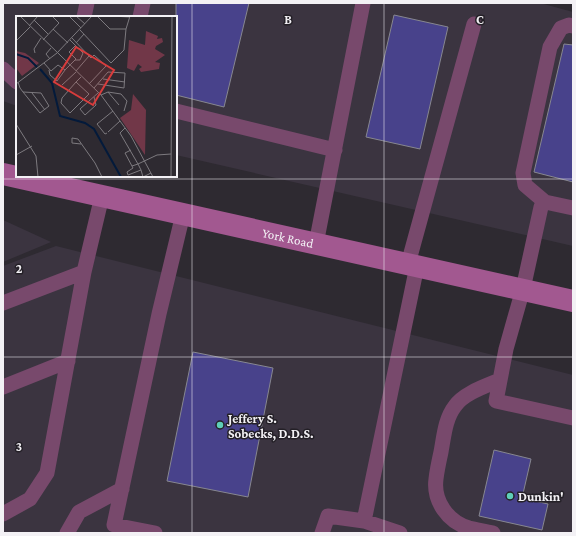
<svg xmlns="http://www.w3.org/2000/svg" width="576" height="536" viewBox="0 0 576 536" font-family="'Crimson Pro',serif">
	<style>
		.built { fill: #3b3440 }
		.building { fill: #48428b; stroke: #878790 }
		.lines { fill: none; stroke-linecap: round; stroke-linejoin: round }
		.service { stroke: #78496c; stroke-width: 15 }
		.secondary { stroke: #a25890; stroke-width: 22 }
		.grid { fill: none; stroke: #f3f1f5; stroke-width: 1; stroke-opacity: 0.55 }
		.poi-dot { fill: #5eceb8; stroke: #242027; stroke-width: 1.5 }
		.labels { text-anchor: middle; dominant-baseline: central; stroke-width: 3; stroke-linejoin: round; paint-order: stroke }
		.street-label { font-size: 13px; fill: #f3f1f5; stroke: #242027 }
		.poi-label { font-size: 13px; font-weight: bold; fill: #f3f1f5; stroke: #242027; text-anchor: start }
		.inset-river { fill: none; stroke: #031a3b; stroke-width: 2 }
		.inset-road { fill: none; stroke: #7d7a7f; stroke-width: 1 }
		.view { fill: #d93c3c; fill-opacity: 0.15; stroke: #d93c3c; stroke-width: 2 }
		.inset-edge { fill: none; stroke: #f3f1f5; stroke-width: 2 }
		.grid-label { font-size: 13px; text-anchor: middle; font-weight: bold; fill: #f3f1f5; stroke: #242027; stroke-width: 3; stroke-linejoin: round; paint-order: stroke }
	</style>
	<rect width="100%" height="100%" fill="#2e2a31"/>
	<path class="built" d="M3,3H540L573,12V246L176,155V17H17V106L3,101Z
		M3,220L51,242L3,262Z
		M56,246L573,375V533H3V266Z"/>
	<path class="building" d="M176,3H249L224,107L176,95Z
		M394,15L448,27L420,149L366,137Z
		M564,44L573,45V182L534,172Z
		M193,352L273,368L248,497L167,481Z
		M494,450L531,459L522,498L548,504L542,530L479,516Z"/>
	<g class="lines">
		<path class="service" d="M84,17L87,3
			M140,17L143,3
			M3,69L17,82
			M176,111L335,150
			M545,202L525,185L523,173L550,47L561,28L569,25L573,26
			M573,208L545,202L541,207L523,289L506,349L496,401L573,418
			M316,244L363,3
			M408,264L474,24
			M3,303L84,272
			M3,387L68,361
			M3,514L30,499L47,473L84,272L102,196
			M364,521L400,533
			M67,533L79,512L122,489
			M155,533L114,525L159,314L183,214
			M322,533L328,516L364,521L417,266
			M493,533C485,531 477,530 469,528C448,522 433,501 436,479C437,470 439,461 441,452C444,436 445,419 455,406C464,393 486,386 500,380"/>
		<path class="secondary" id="s1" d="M3,174L573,301"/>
	</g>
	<path class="grid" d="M192,3V533M384,3V533M3,179H573M3,357H573"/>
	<g class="poi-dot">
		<circle cx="220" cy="425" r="4"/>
		<circle cx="510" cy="496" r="4"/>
	</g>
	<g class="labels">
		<g class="street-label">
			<text stroke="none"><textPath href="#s1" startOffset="292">York Road</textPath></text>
		</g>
		<g class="poi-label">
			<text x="228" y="418">Jeffery S.<tspan x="228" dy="15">Sobecks, D.D.S.</tspan></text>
			<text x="518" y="496">Dunkin'</text>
		</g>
	</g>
	<g transform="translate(16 16)">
		<rect width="161" height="161" fill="#2e2a31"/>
		<path d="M130,15L142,20L141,23L146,22L147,26L140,30L139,33L149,39L139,46L144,47L143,53L125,56L123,53L126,51L122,48L118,55L111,52L113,24L129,29ZM0,35L9,37L23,47L6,60L0,52ZM117,78L130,94L129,139L104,102L115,94Z" fill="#713748"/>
		<path class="inset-river" d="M0,38L12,42L21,51M24,53L36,67L44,100L69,107L78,113L105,161"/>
		<path class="inset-road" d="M4,0L85,79L115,120L137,161M53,0L65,12M60,0L69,8M96,0L113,1M18,4L32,18M13,10L22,0M37,13L52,27M110,13L114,0M64,14L95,47L108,34L110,13H94L81,0M56,22L73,40M27,24L43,7L36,0M54,24L67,37L64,44H59M0,25L14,11M60,27L68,18M19,37L18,33L25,22M34,43L30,38L35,32M28,47L35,55L42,49L49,54L60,43L53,36L59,30M33,54L34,59L41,65L49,54M60,55L73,40L75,42L78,39L90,50L73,68M87,63L109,66M2,66L4,72L7,76L24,97L33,90L25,77L7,76M60,66L73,78L54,97L45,87L46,82L60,66L65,61M0,68L41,37L76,0M46,69L60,56M78,72L92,56L109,57L108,72L82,68M92,76L103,89M16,77L29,94M85,79L92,76L105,78L111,85L108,95M78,81L80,89L69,99L64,93L82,77M0,108L20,140L22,161M109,112L104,117L122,148L141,139L155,138M92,116L104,105M91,117L89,118L81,108L97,95M65,128L56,127V122L62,123L79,147L86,161M115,134L109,137L117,152L111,156L112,159L125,154L122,148L116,150M0,139L16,130M125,154L127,161L135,157M155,160L156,0"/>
		<path class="view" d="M60,31L98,54L77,89L38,66Z"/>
		<rect width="161" height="161" class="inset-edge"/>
	</g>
	<g class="grid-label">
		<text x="288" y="24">B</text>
		<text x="480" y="24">C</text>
		<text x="19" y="273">2</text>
		<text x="19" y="451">3</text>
	</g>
	<rect width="576" height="536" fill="none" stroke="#f3f1f5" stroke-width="8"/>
</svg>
